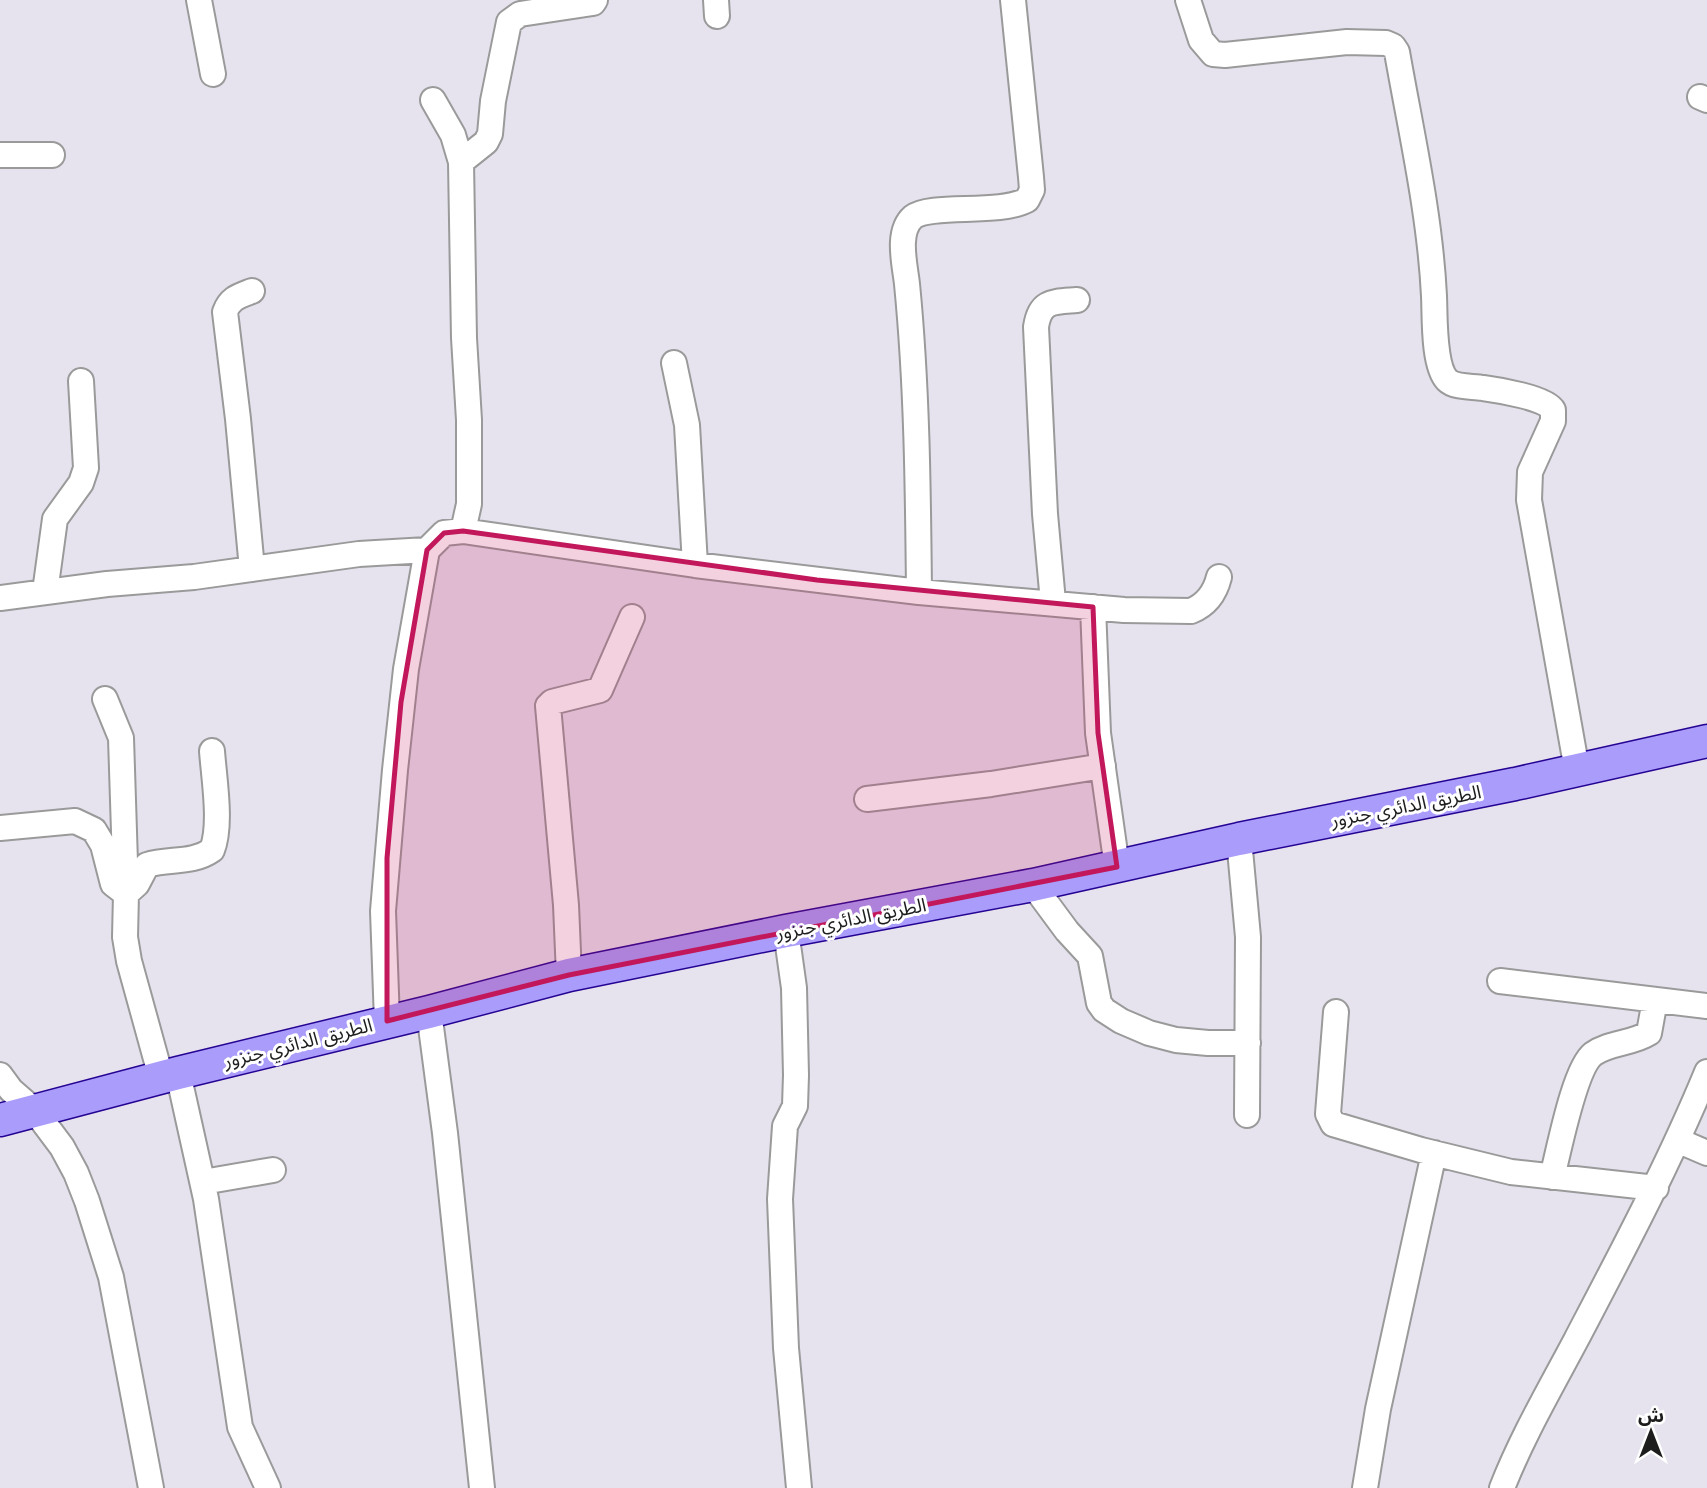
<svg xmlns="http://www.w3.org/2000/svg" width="1707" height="1488" viewBox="0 0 1707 1488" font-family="'DM Sans','Noto Sans Arabic',sans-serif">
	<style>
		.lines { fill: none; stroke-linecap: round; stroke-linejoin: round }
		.minor-casing { stroke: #9a9a9a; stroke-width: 28 }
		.major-casing { stroke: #250393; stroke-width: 35 }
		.minor { stroke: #fff; stroke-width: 24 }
		.major { stroke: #a99cfa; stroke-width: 32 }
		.marked { fill: #c2185b; fill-opacity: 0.2; stroke: #c2185b; stroke-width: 5; stroke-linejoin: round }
		.labels { text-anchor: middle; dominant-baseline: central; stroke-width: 6; stroke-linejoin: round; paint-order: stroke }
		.street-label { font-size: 19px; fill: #1d1d1d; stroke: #fff }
	</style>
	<rect width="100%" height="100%" fill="#e6e3ee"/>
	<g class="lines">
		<g class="minor-casing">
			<path id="minor" d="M199,0L213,74
				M716,0L717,16
				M1188,0L1201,40L1213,54L1225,55L1347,42L1386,43L1393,46L1397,52C1411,132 1430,214 1434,296C1435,316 1433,365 1447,380C1455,388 1473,386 1483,388C1498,390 1547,398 1553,410V421L1530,472L1529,500L1577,770
				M1700,97L1707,100
				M0,155H52
				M461,162L486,142L490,134L493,101L509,22L520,14L593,3L595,0
				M252,291C239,296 230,298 225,312L238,419L252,569
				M674,363L687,425L695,565
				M463,531L695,565L919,592L1124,610L1191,611C1206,605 1215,593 1219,577
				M45,592L55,519L81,483L86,468L81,381
				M919,592C918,489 917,386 907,284C905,265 896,232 913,217C931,203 999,215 1027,200L1032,190L1031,177L1013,0
				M0,598L107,584L194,577L359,554L427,550
				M1053,602L1045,514L1036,327C1040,300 1053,302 1077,300
				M1093,607L1098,733L1117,867
				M105,699L121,738L126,894L125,937L129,961L161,1077
				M867,799L991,784L1103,766
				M0,828L75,821L94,830L103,845L113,884L126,894L137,884L147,865C169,858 192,864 212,850C222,825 214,779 212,751
				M1239,839L1248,937L1247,1115
				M1033,885L1067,931L1090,956L1099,1003L1104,1010L1121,1021L1149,1033L1176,1040L1208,1043H1248
				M786,931L794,988L796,1075L795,1106L785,1126L780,1199L786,1348L799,1488
				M569,975L566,905L548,706L552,702L600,690L632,617
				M1500,981L1707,1006
				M429,1012L445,1133L482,1488
				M1336,1012L1328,1114L1333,1124L1421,1150L1511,1172L1656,1188
				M387,1021L383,911L395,770L406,669L427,550L444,533L463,531L469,504V420L464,338L461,162L453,135L433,100
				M178,1073L206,1199L240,1427L268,1488
				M0,1075L11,1090L35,1111L62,1147L76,1173L87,1201L111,1277L151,1488
				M1679,1141L1707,1153
				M1552,1177C1559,1151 1574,1069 1593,1054C1610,1042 1632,1044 1649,1033L1655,1000
				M203,1182L273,1170
				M1365,1488L1378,1409L1434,1153
				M1502,1488C1522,1437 1550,1389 1576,1340C1622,1252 1669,1164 1707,1072"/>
		</g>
		<g class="major-casing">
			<path id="major" d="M0,1120L178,1073L429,1012L569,975L786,931L1033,885L1239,839L1515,784L1707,741"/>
		</g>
		<use href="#minor" class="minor"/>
		<use href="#major" class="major"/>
	</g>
	<path class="marked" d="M463,531L817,580L1093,607L1098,733L1117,867L569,975L387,1021V858L401,702L427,550L444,533Z"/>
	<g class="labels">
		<g class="street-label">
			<text transform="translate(1406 806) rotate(-11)">الطريق الدائري جنزور</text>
			<text transform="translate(851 919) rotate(-11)">الطريق الدائري جنزور</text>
			<text transform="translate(298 1043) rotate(-14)">الطريق الدائري جنزور</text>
		</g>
	</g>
	<g transform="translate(1651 1432)" stroke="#ffffff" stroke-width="5" paint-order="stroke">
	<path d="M0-5L12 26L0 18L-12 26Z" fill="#1d1d1d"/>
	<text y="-10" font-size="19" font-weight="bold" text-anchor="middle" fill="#1d1d1d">ش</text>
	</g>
</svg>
